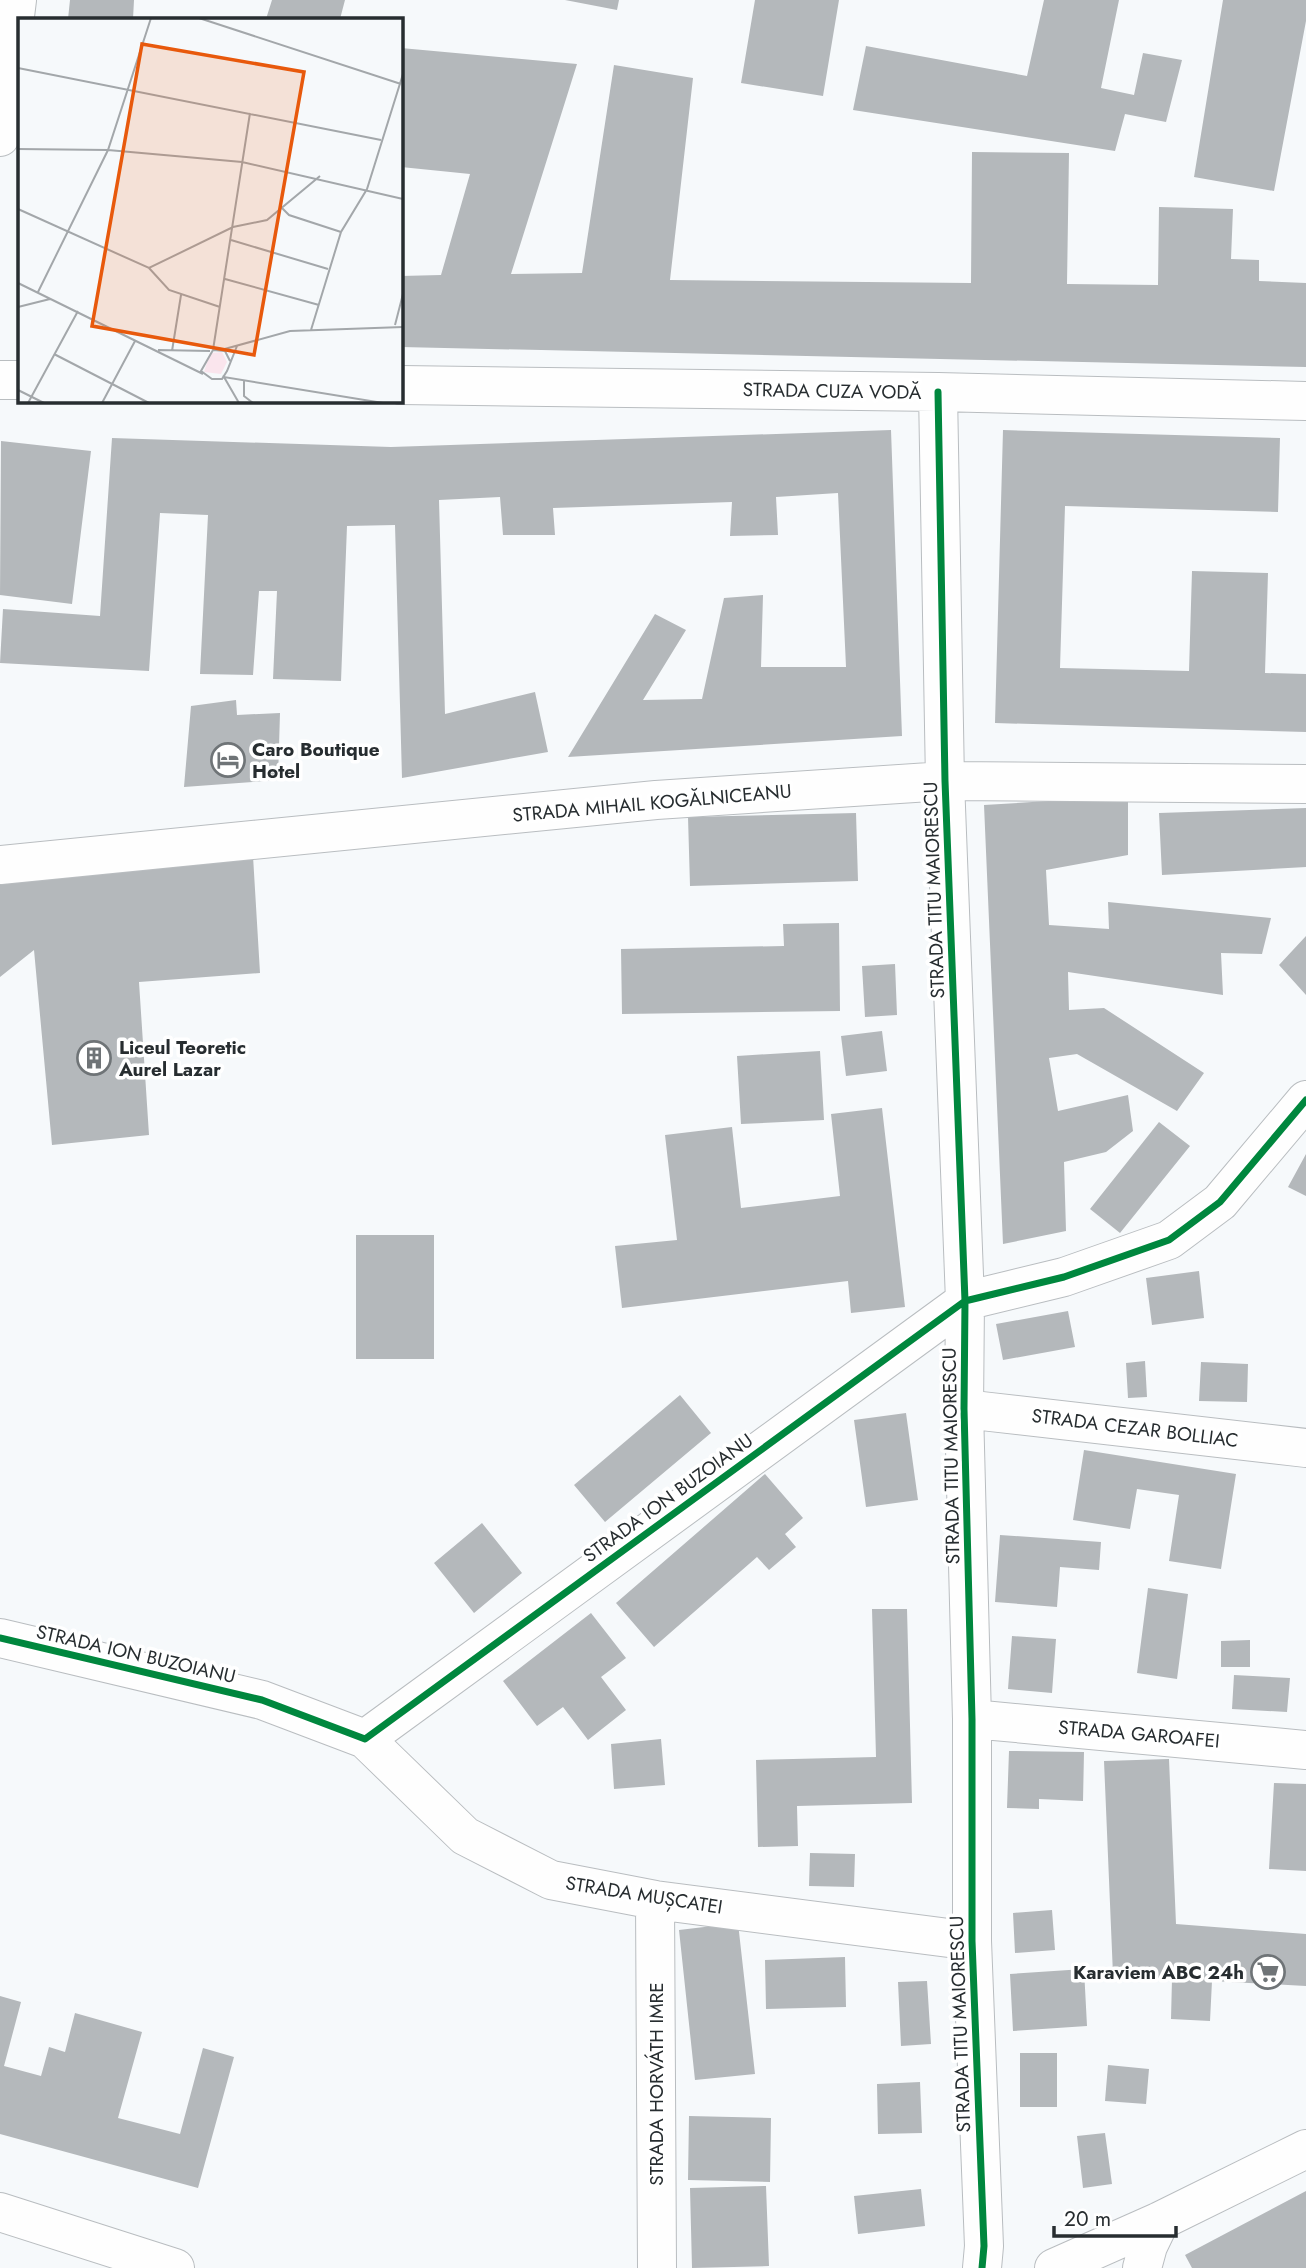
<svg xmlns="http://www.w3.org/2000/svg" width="1306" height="2268" viewBox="0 0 1306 2268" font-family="Jost,sans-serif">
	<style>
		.building { fill: #b4b8bb }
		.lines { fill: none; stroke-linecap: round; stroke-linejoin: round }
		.minor-casing { stroke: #b9bdc0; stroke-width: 40 }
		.secondary-casing { stroke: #b9bdc0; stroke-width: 40 }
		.minor { stroke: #fefefe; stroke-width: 38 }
		.secondary { stroke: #fefefe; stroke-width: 38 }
		.cycleway-casing { stroke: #fff; stroke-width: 11 }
		.cycleway { stroke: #00873e; stroke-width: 7 }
		.labels { text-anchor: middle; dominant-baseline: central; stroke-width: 7; stroke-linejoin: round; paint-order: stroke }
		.street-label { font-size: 19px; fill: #272d30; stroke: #fff }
		.poi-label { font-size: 19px; font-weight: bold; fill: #272d30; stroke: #fff; text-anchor: start }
		.inset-road { fill: none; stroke: #a3a7aa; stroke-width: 2 }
		.view { fill: #e8590c; fill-opacity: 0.15; stroke: #e8590c; stroke-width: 3.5 }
		.inset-edge { fill: none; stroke: #272d30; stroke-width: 3.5 }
	</style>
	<rect width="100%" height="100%" fill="#f6f9fb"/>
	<path class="building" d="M70,0H134L133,19H68Z
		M272,0H345L340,19H266Z
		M565,0H619L617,10Z
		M755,0H839L823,96L741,83Z
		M1044,0H1119L1101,88L1134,95L1143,53L1182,60L1166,122L1125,114L1115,151L853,110L866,46L1027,76Z
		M1223,0H1306V21L1274,191L1194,177Z
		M401,48L577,64L511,274L582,273L614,65L693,78L670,280L971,283L972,152L1069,153L1067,284L1158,285L1159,207L1233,209L1231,259L1259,260V281L1306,283V367L401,347V276L441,275L470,174L401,167Z
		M891,430L902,736L568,757L655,614L686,630L643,700L702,699L724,598L763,595L761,667H846L838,493L776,497L778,535L730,536L732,502L553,508L555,535H503L500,497L439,500L445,714L535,692L548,752L402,778L395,525L347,526L341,681L273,679L277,591H259L253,675L200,674L208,515L160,513L149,671L0,663L3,609L100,616L112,438L391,447Z
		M1003,430L1280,438L1278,512L1065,506L1060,668L1189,671L1192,571L1268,573L1265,673L1306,674V732L995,723Z
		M1,441L91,451L72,604L0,595Z
		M236,700L237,715L280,713L278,780L184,787L191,706Z
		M1128,796V855L1046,870L1049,925L1109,929L1108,902L1271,918L1262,954L1221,953L1223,995L1068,972L1069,1010L1104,1008L1204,1073L1177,1111L1077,1054L1049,1058L1058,1111L1128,1095L1133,1131L1106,1152L1064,1162L1066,1231L1003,1244L984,805Z
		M1306,808V867L1162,875L1159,813Z
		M856,813L858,881L690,886L688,817Z
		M253,856L260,973L139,982L149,1135L52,1145L34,950L0,977V875Z
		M839,923L840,1011L622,1014L621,949L784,946L783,924Z
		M1306,936V995L1279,965Z
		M895,964L897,1015L865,1017L862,966Z
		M882,1031L887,1071L846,1076L841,1036Z
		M820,1051L824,1120L741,1124L737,1056Z
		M882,1108L905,1307L851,1313L848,1281L622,1308L615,1246L677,1240L665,1135L732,1127L741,1208L840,1196L831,1114Z
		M1159,1122L1190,1146L1120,1233L1090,1209Z
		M1306,1154V1196L1288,1187Z
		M356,1235H434V1359H356Z
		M1199,1271L1204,1318L1152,1325L1146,1278Z
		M1068,1311L1075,1347L1003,1360L996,1324Z
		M1145,1361L1147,1397L1128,1398L1126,1363Z
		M1201,1362L1248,1364L1247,1402L1199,1401Z
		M680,1395L711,1433L605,1522L574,1485Z
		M906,1413L918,1500L866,1507L854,1420Z
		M1084,1450L1236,1474L1221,1569L1169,1561L1179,1495L1137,1489L1130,1529L1073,1520Z
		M765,1474L803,1518L785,1534L796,1547L769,1570L757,1557L654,1647L616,1603Z
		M482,1523L522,1573L474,1613L434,1563Z
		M1000,1535L1101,1542L1099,1570L1060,1567L1057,1607L995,1602Z
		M1148,1588L1188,1594L1177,1679L1137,1673Z
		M872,1609H907L912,1803L797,1806L798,1846L758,1847L756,1760L876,1757Z
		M591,1613L626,1658L601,1677L626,1710L588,1740L563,1707L537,1726L503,1681Z
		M1012,1636L1056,1639L1052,1693L1008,1689Z
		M1250,1640V1667H1221V1641Z
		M1234,1675L1290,1678L1287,1712L1232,1709Z
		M661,1739L665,1785L614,1789L611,1744Z
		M1009,1751L1084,1752L1083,1801L1039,1799V1809L1007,1808Z
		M1169,1759L1176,1924L1306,1934V1986L1212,1981L1210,2021L1171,2019L1172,1979L1113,1975L1104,1761Z
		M1274,1783L1306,1784V1871L1269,1869Z
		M810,1853L855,1854L854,1887L809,1886Z
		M1052,1910L1055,1950L1015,1953L1013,1913Z
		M738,1923L755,2074L695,2080L679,1930Z
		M845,1957L846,2007L766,2009L765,1960Z
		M1084,1969L1087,2026L1013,2031L1010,1974Z
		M927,1981L931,2044L901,2046L898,1982Z
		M0,1996L21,2002L4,2066L41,2076L49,2047L65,2052L75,2013L142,2032L118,2118L180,2134L203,2048L234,2057L198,2188L0,2134Z
		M1020,2053H1057V2107H1020Z
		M1108,2065L1149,2069L1146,2104L1105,2101Z
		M920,2082L922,2133L878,2134L877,2084Z
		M689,2116L771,2118L770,2182L688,2180Z
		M1105,2133L1112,2184L1083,2188L1077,2136Z
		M766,2186L769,2266L692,2268L690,2188Z
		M921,2189L925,2226L858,2234L854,2196Z
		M1306,2191V2268H1192L1185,2255Z"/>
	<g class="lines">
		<g class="minor-casing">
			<path id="minor" d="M0,137L17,0
				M0,380H19
				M401,385L938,392L1306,401
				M938,392L945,781L965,1301L964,1409L972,1719V1941L984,2246L982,2268
				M0,865L656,800L945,781L1306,784
				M964,1409L1306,1448
				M0,1638L262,1700L365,1739L965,1301L1064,1277L1169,1240L1220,1202L1306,1100
				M972,1719L1306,1750
				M365,1739L465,1836L551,1880L655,1900L972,1941
				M655,1900L657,2268"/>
		</g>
		<g class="secondary-casing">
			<path id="secondary" d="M0,2212L175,2268
				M1054,2268L1160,2221L1306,2149
				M1142,2268L1148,2246L1160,2221"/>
		</g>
		<use href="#minor" class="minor"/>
		<use href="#secondary" class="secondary"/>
		<g class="cycleway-casing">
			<path id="cycleway" d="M938,392L945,781L965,1301L964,1409L972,1719V1941L984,2246L982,2268
				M0,1638L262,1700L365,1739L965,1301L1064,1277L1169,1240L1220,1202L1306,1100"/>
		</g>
		<use href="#cycleway" class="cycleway"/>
	</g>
	<defs>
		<g id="hotel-ring" transform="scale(1.75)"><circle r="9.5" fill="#fff" stroke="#6f7477" stroke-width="1.5"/><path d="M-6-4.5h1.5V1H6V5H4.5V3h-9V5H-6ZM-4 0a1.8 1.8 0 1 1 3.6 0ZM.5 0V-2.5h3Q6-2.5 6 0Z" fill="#6f7477"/></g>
		<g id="building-ring" transform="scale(1.75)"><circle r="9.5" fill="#fff" stroke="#6f7477" stroke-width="1.5"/><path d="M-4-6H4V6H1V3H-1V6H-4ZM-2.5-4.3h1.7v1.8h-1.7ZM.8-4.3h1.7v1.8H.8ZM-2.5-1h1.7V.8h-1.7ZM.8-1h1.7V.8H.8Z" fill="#6f7477"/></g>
		<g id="supermarket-ring" transform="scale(1.75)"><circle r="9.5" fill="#fff" stroke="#6f7477" stroke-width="1.5"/><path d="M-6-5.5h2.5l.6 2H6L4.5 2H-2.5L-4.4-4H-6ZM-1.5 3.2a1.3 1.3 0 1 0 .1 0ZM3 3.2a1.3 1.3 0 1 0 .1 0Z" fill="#6f7477"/></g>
	</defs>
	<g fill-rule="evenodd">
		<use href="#hotel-ring" x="228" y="760"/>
		<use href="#building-ring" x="94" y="1058"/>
		<use href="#supermarket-ring" x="1268" y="1972"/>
	</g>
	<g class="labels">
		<g class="street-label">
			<text transform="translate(832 391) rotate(1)">STRADA CUZA VODĂ</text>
			<text transform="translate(652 803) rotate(-5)">STRADA MIHAIL KOGĂLNICEANU</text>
			<text transform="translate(934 890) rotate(-92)">STRADA TITU MAIORESCU</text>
			<text transform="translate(1135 1428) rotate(7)">STRADA CEZAR BOLLIAC</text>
			<text transform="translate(951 1456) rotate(-91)">STRADA TITU MAIORESCU</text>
			<text transform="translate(668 1498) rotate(-36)">STRADA ION BUZOIANU</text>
			<text transform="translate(136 1654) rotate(13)">STRADA ION BUZOIANU</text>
			<text transform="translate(1139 1734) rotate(5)">STRADA GAROAFEI</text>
			<text transform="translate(644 1895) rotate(9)">STRADA MUȘCATEI</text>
			<text transform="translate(960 2024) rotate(-92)">STRADA TITU MAIORESCU</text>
			<text transform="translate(656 2084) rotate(-90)">STRADA HORVÁTH IMRE</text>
		</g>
		<g class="poi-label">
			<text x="252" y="749">Caro Boutique<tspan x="252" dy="22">Hotel</tspan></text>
			<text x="119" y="1047">Liceul Teoretic<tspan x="119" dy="22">Aurel Lazar</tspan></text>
			<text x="1244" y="1972" text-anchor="end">Karaviem ABC 24h</text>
		</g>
	</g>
	<g transform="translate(18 18)">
		<rect width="385" height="385" fill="#f6f9fb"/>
		<path d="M204,334L209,344L203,356L186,354L192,335Z" fill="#fae5ed"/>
		<path class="inset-road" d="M181,0L383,66M0,50L363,122M0,131L90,132L224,144L385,181M264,190L271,197L323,214M0,191L131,250L215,209L249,202L302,158M213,222L310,251M131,250L151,272L202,289M207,261L301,287M0,265L185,356M20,274L90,132L133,0M0,289L32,281M377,307L385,276M293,312L323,214L349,171L385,56M140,332L192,333M195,332L232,95M203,332L272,313L385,309M154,333L163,277M36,336L131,385M212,343L207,333L195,332L183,353L194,361H204L209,353L219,328M226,363V378L235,385M0,372L26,385M10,385L60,293M84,385L117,323M221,385L206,359L365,385"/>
		<path class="view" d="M124,26L286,54L236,337L74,308Z"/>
		<rect width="385" height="385" class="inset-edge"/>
	</g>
	<path d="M1054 2226v10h122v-10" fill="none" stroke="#272d30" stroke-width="3.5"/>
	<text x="1064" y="2226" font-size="21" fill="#272d30" stroke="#ffffff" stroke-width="5" paint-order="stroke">20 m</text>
</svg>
